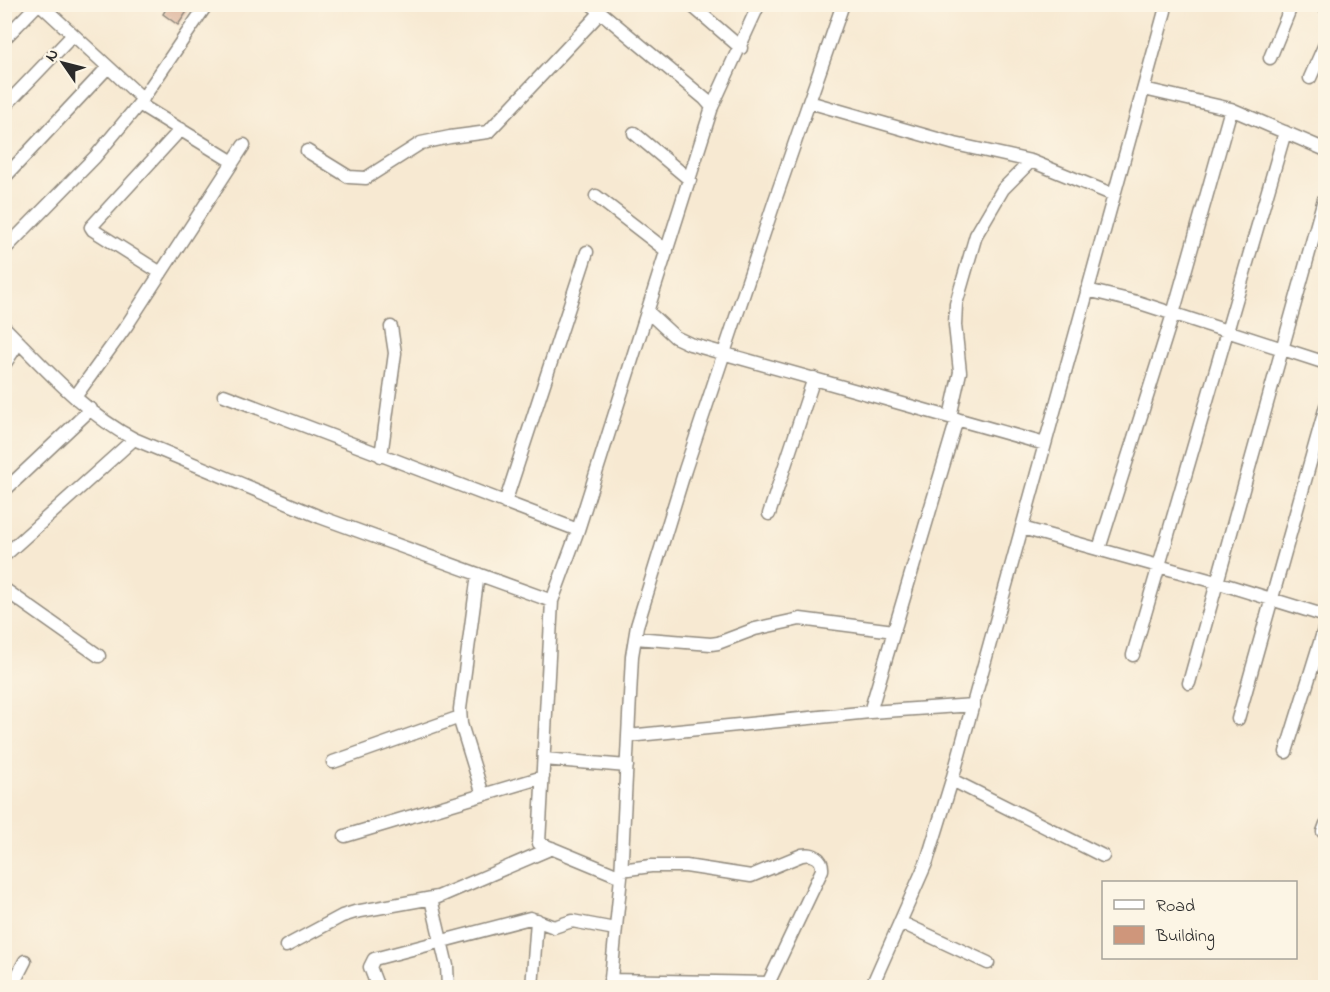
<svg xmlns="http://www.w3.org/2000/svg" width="1330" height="992" viewBox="0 0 1330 992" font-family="'Indie Flower',sans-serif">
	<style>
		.building { fill: #cf967b }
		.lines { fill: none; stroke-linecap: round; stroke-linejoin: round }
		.minor-casing { stroke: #918a7e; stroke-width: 15 }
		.minor { stroke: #fff; stroke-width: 12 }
	</style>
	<rect width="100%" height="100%" fill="#fcf5e5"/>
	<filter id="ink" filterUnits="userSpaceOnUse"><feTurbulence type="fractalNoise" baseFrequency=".0167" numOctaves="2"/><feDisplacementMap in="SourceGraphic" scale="12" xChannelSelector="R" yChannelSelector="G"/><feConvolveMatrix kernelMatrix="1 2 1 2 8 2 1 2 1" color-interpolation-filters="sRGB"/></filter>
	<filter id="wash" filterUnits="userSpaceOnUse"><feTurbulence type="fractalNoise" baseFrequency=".008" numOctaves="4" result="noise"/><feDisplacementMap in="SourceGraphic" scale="24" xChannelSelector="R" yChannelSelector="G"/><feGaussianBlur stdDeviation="1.35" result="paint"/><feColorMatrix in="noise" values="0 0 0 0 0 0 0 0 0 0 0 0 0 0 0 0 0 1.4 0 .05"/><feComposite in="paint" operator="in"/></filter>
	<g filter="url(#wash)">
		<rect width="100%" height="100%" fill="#f7e9d2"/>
		<g id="blocks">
			<path class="building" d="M169,4H192L178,25L163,14Z"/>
		</g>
	</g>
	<g filter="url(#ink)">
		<use href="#blocks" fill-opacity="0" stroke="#918a7e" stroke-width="1.5"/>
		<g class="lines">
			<g class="minor-casing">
				<path id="minor" d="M40,4L143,99
					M591,4L705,99L712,107
					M690,4L741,48
					M1319,4L1326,7
					M4,39L38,4
					M1270,58L1292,4
					M1310,78L1326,42
					M1144,89L1231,109L1326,150
					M809,102L955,144L1031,161L1114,195
					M139,104L233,162
					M4,107L73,35
					M634,133L690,180
					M307,151L349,177L366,178L421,143L450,137L488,132L600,13
					M4,178L108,67
					M596,196L667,251
					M4,250L95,157L139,104L207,4
					M161,273L93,230L91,227L181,129
					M1087,290L1137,302L1326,363
					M647,311L675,337L690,344L1045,444
					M4,327C44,367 84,413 134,439L320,517L552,601
					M4,365L19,342
					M224,395L578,530
					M75,397L127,325L244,145
					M950,417L960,372L955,325L956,304L976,235L1003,189L1031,161
					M381,456L395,353L391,327
					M4,491L91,409
					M505,503L587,252
					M769,514L814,378
					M1022,528L1216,582L1326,616
					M1099,549L1173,314L1231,109
					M4,556L134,439
					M478,574L460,709L461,724L483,795
					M4,589L99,656
					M635,638L711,644L718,643L755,629L800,619L894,631
					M1133,655L1285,132
					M1189,683L1324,199
					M870,712L957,419
					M1238,719L1326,406
					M628,736L870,712L974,705
					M1286,752L1326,623
					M544,759L627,766
					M333,762L460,717
					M952,780L1103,856
					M1323,832L1326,824
					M345,836L543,777
					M621,870L651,866H686L751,876L802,855C813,853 823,858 822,870L766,988
					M621,877L632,656L637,626L685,470L774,203L843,4
					M431,899L447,966L448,988
					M900,922L988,963
					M286,946L342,916L355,912L438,897L552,848
					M610,980L768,983
					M11,988L25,961
					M378,988L370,967L374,959L530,918L554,927L572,921L615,929
					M532,988L537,920
					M610,988L621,877L539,843L552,601L578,530L712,107L759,4
					M871,988L927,861L952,780L1165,11L1164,4"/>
			</g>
			<use href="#minor" class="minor"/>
		</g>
	</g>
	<rect width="1330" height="992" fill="none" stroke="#fcf5e5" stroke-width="24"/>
	<rect x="1102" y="881" width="195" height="78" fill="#fcf5e5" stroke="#a8a49b" stroke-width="1.5"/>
	<rect x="1114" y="900" width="30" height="9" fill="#ffffff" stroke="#a8a49b" stroke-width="1.5"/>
	<text x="1156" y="911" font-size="18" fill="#2b2b2b">Road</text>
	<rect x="1114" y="926" width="30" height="18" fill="#cf967b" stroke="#a8a49b" stroke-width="1.5"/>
	<text x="1156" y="941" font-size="18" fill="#2b2b2b">Building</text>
	<g transform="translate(63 63) rotate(305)" stroke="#fcf5e5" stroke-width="4.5" paint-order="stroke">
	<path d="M0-4.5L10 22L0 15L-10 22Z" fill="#2b2b2b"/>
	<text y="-9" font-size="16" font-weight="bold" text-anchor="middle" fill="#2b2b2b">N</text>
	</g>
</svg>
